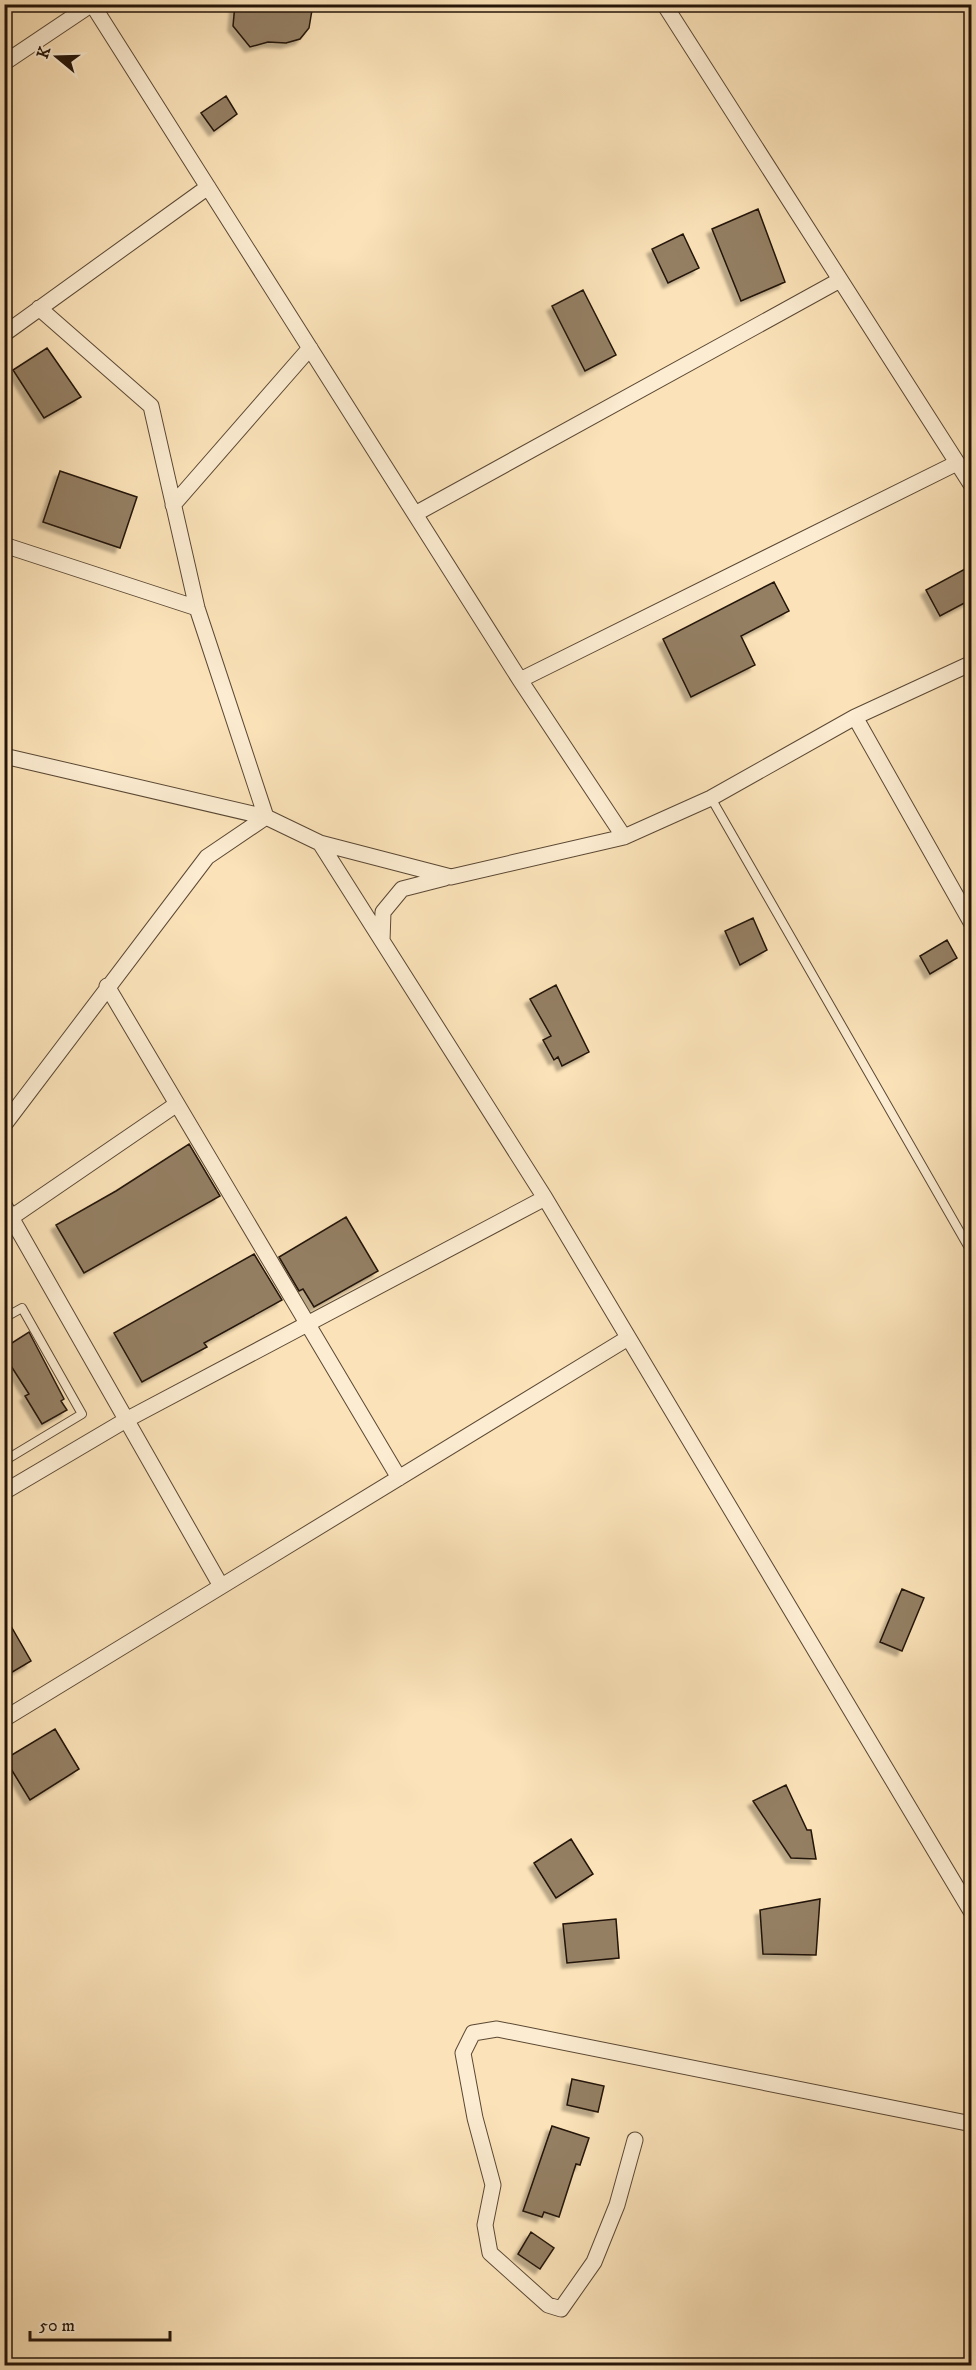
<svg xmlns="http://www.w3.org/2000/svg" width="976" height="2370" viewBox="0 0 976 2370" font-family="'IM FELL DW Pica',serif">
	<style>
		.building { fill: #947f64; stroke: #241408; stroke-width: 1.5; filter: url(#shadow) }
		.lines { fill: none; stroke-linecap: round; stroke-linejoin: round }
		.service-casing { stroke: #5a4834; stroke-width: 10 }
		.minor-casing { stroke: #5a4834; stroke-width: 17 }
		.service { stroke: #fcecd1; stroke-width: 8 }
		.minor { stroke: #fcecd1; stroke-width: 15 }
	</style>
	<defs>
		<filter id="shadow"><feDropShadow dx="-5" dy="5" stdDeviation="1.5" flood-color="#0004"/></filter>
	</defs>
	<rect width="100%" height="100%" fill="#fbe2b8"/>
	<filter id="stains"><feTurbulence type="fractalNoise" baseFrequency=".00333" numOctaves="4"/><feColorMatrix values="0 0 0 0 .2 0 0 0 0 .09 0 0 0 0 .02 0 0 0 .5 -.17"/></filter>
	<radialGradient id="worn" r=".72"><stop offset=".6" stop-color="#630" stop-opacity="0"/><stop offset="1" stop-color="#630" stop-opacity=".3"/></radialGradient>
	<path class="building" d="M235,4H313L309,28L300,39L286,43L268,42L250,47L233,26Z
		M226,96L237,114L214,131L201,113Z
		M758,209L785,282L741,301L712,229Z
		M683,234L699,268L668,283L652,249Z
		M583,290L616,355L585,371L552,306Z
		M47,348L81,397L44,418L13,370Z
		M60,471L137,497L120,548L43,522Z
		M965,569L972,582V599L940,616L926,590Z
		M774,582L789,611L741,636L755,665L691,697L663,639Z
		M753,918L767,950L740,965L725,931Z
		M947,940L957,958L930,974L920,956Z
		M556,985L589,1052L562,1066L558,1057L554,1060L543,1040L551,1036L530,999Z
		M189,1144L220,1196L84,1273L56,1225L116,1191Z
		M346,1217L378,1271L314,1307L303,1289L299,1291L279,1257Z
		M254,1254L282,1300L204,1343L207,1347L142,1382L114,1333Z
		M29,1332L64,1399L61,1401L67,1410L42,1424L25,1396L29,1394L4,1355V1348Z
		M902,1589L924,1598L902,1651L880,1642Z
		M4,1614L31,1661L4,1677Z
		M55,1729L79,1769L30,1800L5,1759Z
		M786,1785L807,1830H811L816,1859L791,1858L753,1801Z
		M571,1839L593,1874L556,1898L534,1863Z
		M820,1899L816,1955L763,1954L760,1910Z
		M616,1919L619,1958L567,1963L563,1924Z
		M572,2079L604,2086L598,2112L567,2105Z
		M552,2126L589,2138L580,2165L576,2164L559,2217L544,2212L542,2217L523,2211Z
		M531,2232L554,2248L540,2269L518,2254Z"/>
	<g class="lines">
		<g class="service-casing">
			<path id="service" d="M711,798L972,1253
				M4,1318L22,1308L82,1414L4,1461"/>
		</g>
		<g class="minor-casing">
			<path id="minor" d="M92,4L520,680L624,837
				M664,4L972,486
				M4,63L92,4
				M39,308L151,406L197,608L266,817L320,843L451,877L624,837L711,798L855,717L972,663
				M4,334L208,187
				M173,505L310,348
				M415,514L840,280
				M4,545L197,608
				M520,680L957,463
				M855,717L972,924
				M4,756L266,817
				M320,843L545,1198L972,1913
				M382,941L383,912L402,889L445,878
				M107,986L399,1478
				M4,1125L207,857L266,817
				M4,1205L221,1586
				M12,1217L177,1104
				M4,1492L126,1420L545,1198
				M4,1719L628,1338
				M635,2140L617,2205L594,2262L561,2309L548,2305L490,2253L485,2225L493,2185L475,2118L463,2053L473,2033L497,2029L972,2124"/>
		</g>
		<use href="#service" class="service"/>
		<use href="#minor" class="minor"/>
	</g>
	<rect width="976" height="2370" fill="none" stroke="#fbe2b8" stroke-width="24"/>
	<rect x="6" y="6" width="964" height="2358" fill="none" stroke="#241408" stroke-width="3"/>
	<rect x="12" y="12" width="952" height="2346" fill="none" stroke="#241408" stroke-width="1.5"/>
	<g transform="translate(57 57) rotate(289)" stroke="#fcecd1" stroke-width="4.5" paint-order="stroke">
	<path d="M0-4.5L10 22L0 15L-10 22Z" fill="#241408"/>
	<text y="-9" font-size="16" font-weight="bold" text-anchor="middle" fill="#241408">K</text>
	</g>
	<path d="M30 2331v9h140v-9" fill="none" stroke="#241408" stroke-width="3"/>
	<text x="39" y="2331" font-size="18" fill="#241408" stroke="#fcecd1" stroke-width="4.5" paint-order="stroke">50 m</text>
	<rect width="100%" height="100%" filter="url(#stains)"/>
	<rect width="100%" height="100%" fill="url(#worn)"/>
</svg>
